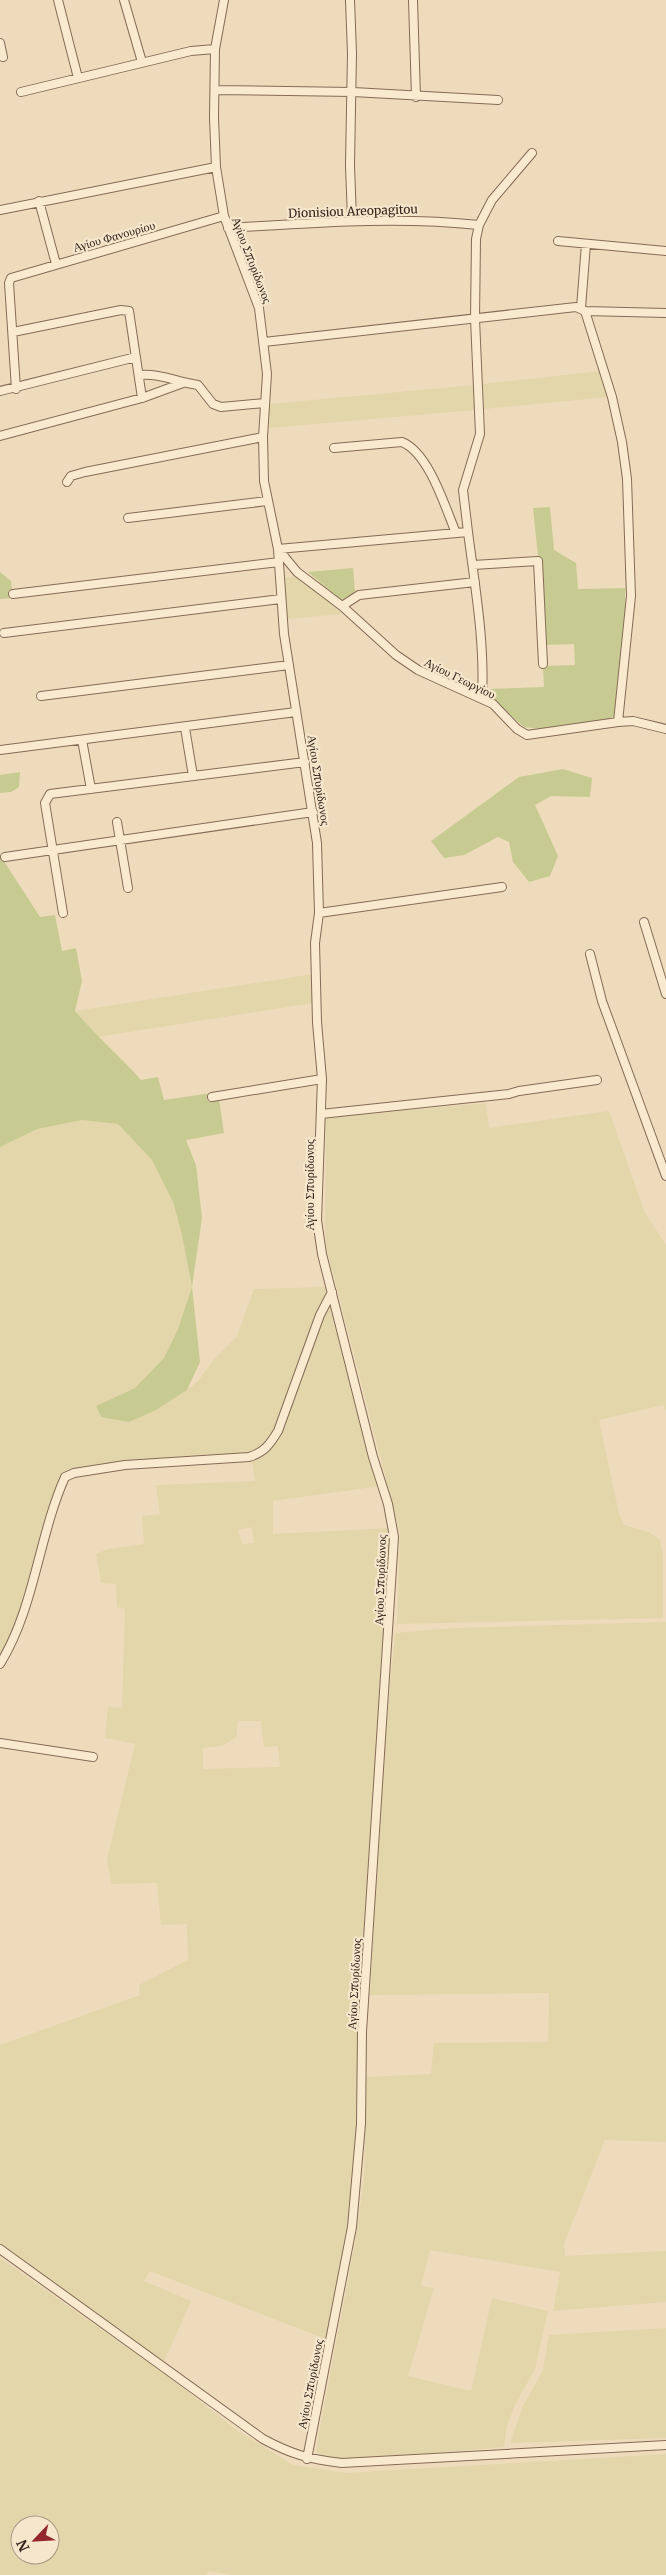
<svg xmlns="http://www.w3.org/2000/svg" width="666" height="2575" viewBox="0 0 666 2575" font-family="Merriweather,serif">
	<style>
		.farmland { fill: #e3d6aa; fill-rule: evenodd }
		.green { fill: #c8cb91 }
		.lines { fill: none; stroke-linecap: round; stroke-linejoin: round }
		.street-casing { stroke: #856b56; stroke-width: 10 }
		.street { stroke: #f9e9cf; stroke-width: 8 }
		.labels { text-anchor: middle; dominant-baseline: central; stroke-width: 4.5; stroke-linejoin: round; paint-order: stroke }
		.street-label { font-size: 12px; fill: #34251b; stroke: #f5e6cc }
	</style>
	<rect width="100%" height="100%" fill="#eedbbc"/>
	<path class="farmland" d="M601,371L608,397L484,409L483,384Z
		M474,385L476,410L269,428L270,404Z
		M296,576L332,603L342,614L286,619L283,578Z
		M313,974V1003L97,1037L75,1011Z
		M486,1103L489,1128L609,1111L645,1213L666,1245V1411L663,1405L599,1420L619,1514L624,1525L649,1532L660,1540L663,1556V1618L397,1624L400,1534L327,1250L325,1228L326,1118Z
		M82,1120L118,1124L152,1160L173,1202L182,1235L192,1287L178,1329L164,1358L135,1388L96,1406L101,1417L187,1390L198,1381L215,1358L237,1336L254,1289L325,1287L337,1321L380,1486L273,1501V1534L390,1528L392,1539L359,2123L350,2228L328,2340L150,2271L144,2281L191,2301L163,2364L0,2246V2045L140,1995L139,1985L188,1960L187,1924L161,1925L157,1883L111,1884L107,1859L135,1744L105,1738L108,1707L122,1708L125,1609L117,1607L116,1584L101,1583L96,1554L108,1549L144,1544L142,1516L160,1514L156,1485L255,1481L251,1454L84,1467L67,1472L12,1639L0,1659V1147L36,1129ZM252,1527L254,1543L242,1544L238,1530ZM238,1721H261L264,1747L278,1746L280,1767L203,1769V1748L221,1746L236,1738Z
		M666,1622V2142L605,2140L564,2244L565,2256L666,2251V2302L553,2311L560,2272L430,2250L421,2286L434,2288L408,2376L471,2391L492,2298L548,2311L535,2369L516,2403L507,2425L504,2447L343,2461L320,2456L316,2450L317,2443L355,2243L364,2179L367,2077L431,2074L434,2043L548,2042L549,1993L370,1995L380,1795L395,1633L455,1628Z
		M0,2258L172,2379L235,2429L293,2465L347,2473L666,2454V2575H233L208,2571L207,2575H0ZM20,2525H50V2555H20Z
		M666,2328V2438L510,2443L523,2406L543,2370L549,2335Z"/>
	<path class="green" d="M550,507L554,550L576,563L578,589L625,588V619L614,718L539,729L524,727L488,696L489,689L544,687L543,666L575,665L574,644L543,645L542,595L533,508Z
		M353,568L355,592L341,600L308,572Z
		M0,572L11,581L13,598L0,599Z
		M563,769L592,778L590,797L551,796L535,805L558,856L550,876L529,882L513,862L509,842L498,837L464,855L444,858L431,841L519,777Z
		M20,772L19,787L11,792L0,793V775Z
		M0,855L40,917L55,915L62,951L76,948L82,981L75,1011C96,1036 120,1056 141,1080L158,1077L164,1100L218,1092L224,1133L186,1140L196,1165L202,1218L192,1287L200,1362L187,1390L156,1410L129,1422L101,1417L96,1406L135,1388L164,1358L178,1329L192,1287L182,1235L173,1202L152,1160L118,1124L82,1120L37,1129L0,1147Z"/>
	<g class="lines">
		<g class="street-casing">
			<path id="street" d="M58,0L78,78
				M124,0L142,62
				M224,0L215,49L214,118L216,167L224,216L259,308L267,374L263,437L264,481L278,549L284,634L317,843L319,913L315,943L317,1022L322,1079L317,1220L322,1254L373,1457L388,1504L394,1537L362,2032L361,2124L352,2227L307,2459
				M350,0L352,53L350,165L352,220
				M413,0L416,97
				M0,43L3,57
				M215,90L353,92L498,100
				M21,92L191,51L215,49
				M39,201L56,264
				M0,210L216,167
				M228,228C312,223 395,216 479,225
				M558,241L666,251
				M581,308L586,244
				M585,311L666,313
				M13,332L121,310L129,311L142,398
				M264,342L576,307L585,311L612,397L622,442L627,479L631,596L618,722
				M139,375C160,373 177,382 198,385L213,404L221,407L265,403
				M16,389L9,283L11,278L224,216
				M0,391L136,357
				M0,436L142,398L183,383
				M334,448L402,442C429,453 445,507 456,533
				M67,482L71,476L85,472L263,437
				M128,518L267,501
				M468,532L463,490L480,434L475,319L476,239L479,225L492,200L532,153
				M278,549L297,572L342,606L396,655L418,670L493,704L517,729L527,735L618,722L633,721L666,729
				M278,549L468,532C475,587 485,642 482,698
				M473,565L538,561L543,664
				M13,594L279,562
				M342,606L359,595L475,582
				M4,633L281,599
				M41,696L289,665
				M185,728L193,776
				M82,740L91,789
				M0,750L296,712
				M117,822L128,888
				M5,857L313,812
				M63,913L45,803L50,794L305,762
				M319,913L502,887
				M644,922L666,994
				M590,954L602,1001L666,1176
				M212,1097L322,1079
				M321,1114L509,1094L519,1091L597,1080
				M0,1664C35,1607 38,1538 65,1477L74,1473L125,1465L249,1457C265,1452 270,1444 278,1431L320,1315L332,1292
				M0,1743L93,1757
				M0,2249L263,2439C293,2455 309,2459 342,2463L666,2445"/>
		</g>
		<use href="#street" class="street"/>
	</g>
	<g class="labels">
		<g class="street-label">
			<text transform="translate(353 211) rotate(-2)">Dionisiou Areopagitou</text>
			<text transform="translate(114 236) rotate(-16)">Αγίου Φανουρίου</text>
			<text transform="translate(252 260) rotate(69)">Αγίου Σπυρίδωνος</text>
			<text transform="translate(460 678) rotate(26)">Αγίου Γεωργίου</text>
			<text transform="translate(319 780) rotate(81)">Αγίου Σπυρίδωνος</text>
			<text transform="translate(309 1185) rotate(-90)">Αγίου Σπυρίδωνος</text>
			<text transform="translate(380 1580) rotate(-88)">Αγίου Σπυρίδωνος</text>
			<text transform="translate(354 1984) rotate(-87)">Αγίου Σπυρίδωνος</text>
			<text transform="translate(310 2384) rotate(-79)">Αγίου Σπυρίδωνος</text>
		</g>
	</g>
	<g transform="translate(35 2540) rotate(245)"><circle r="24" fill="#f5e6cc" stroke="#a89985"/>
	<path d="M0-4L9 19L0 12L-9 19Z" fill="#94262e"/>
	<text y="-8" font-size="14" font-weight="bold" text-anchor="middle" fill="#34251b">N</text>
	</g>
</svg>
